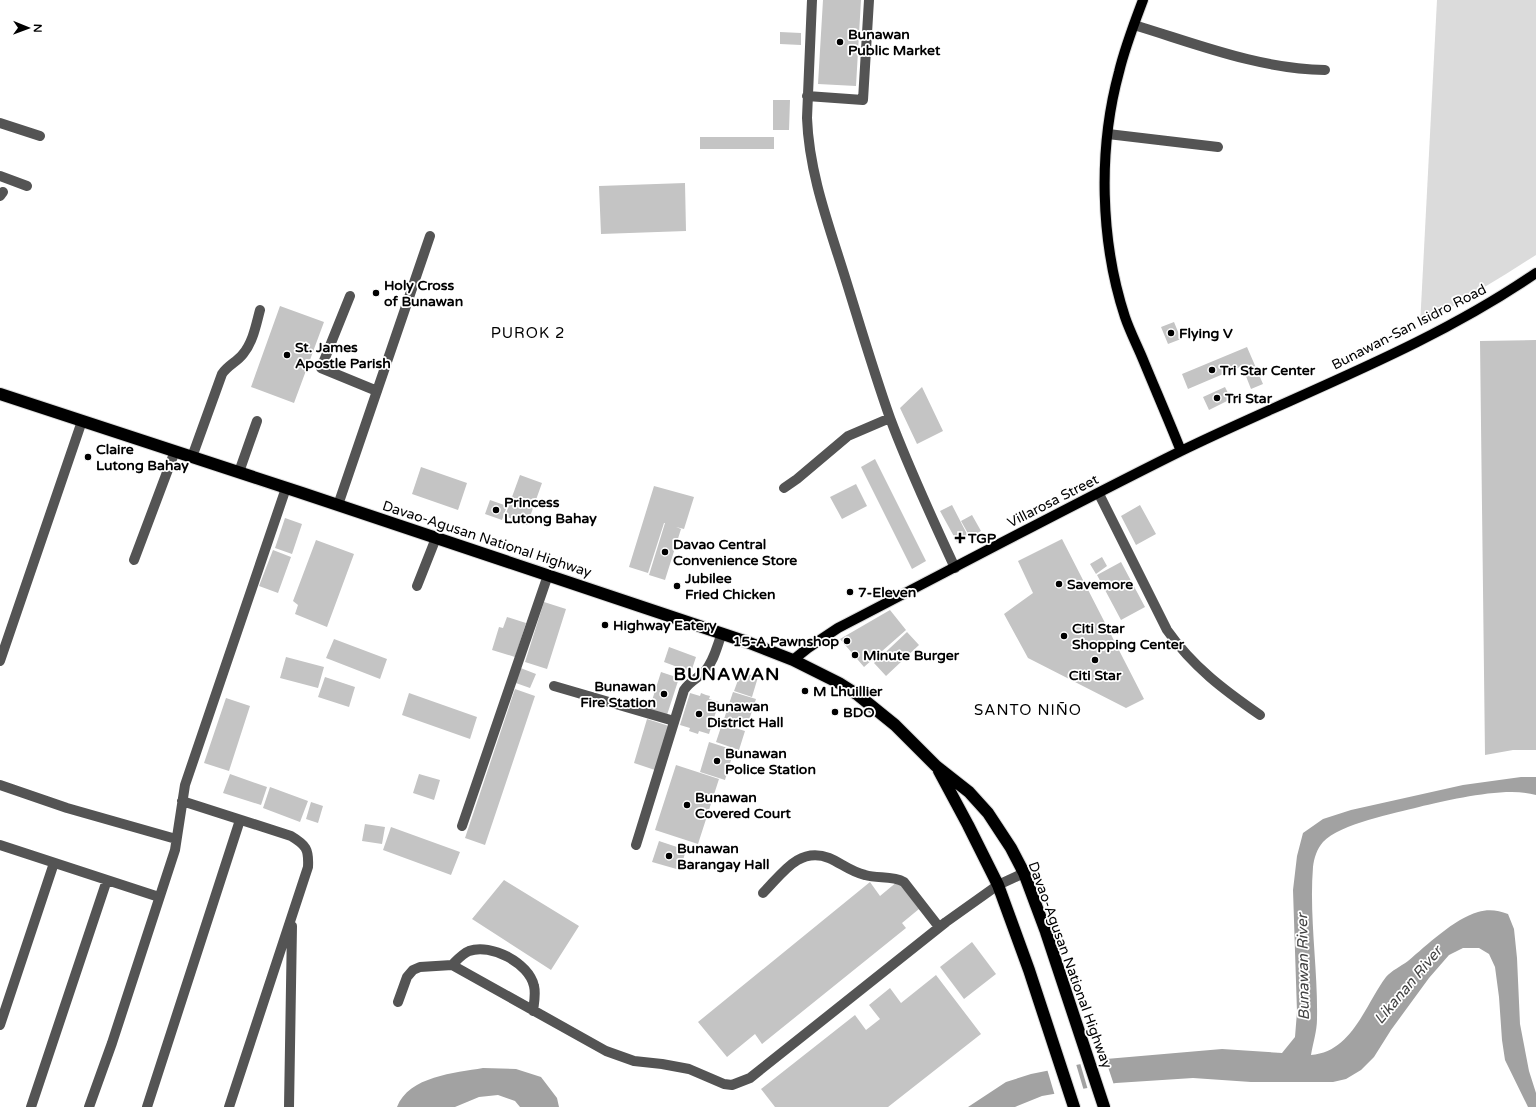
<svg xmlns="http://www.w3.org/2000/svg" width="1536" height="1107" viewBox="0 0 1536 1107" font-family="'Varela Round',sans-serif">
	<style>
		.green { fill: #dbdbdb }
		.water { fill: #a2a2a2 }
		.pier { fill: #fff }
		.building { fill: #c4c4c4 }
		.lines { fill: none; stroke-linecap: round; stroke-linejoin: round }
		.major-casing { stroke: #dbdbdb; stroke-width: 12 }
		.highway-casing { stroke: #dbdbdb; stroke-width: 14 }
		.minor { stroke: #545454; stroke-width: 10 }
		.major { stroke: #000; stroke-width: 10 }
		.highway { stroke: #000; stroke-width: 12 }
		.poi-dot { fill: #000; stroke: #fff; stroke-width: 1.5 }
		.labels { text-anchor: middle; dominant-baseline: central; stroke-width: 3.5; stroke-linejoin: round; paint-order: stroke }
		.poi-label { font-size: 14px; font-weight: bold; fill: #000; stroke: #fff; text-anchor: start }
		.street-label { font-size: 14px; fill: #000; stroke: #fff }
		.neighbourhood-label { font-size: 15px; letter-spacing: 1px; fill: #000; stroke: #fff }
		.water-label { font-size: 15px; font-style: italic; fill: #434343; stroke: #fff }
		.district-label { font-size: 18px; font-weight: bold; letter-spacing: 1px; fill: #000; stroke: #fff }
	</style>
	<rect width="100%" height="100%" fill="#fff"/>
	<path class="green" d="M1437,0H1536V255L1506,274L1420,326Z"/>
	<path class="water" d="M1521,777H1536V795C1506,786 1450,800 1419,807C1395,813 1340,824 1323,842C1317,849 1314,858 1313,867C1309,917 1318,969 1317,1019C1317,1031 1313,1043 1311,1055C1352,1052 1365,1005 1386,977C1391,971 1401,966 1408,961C1427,945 1454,919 1478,912C1488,909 1498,910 1508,914L1514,929L1517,958L1520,1024L1529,1071L1536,1093V1107H1528L1505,1060L1502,1040L1499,997L1495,967L1489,954L1479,948H1463L1449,955L1429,978L1391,1030L1374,1057L1361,1070L1346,1079L1333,1082H1251L1193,1078L1116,1083L1042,1096L1015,1107H968L1006,1082L1031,1074L1106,1059L1222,1049L1282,1053L1295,1037L1297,1012L1293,890L1297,856L1303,833L1323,819L1351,810L1463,785Z
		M483,1068L516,1069L541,1077L557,1098L559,1107H520L515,1101L498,1095L479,1097L455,1107H397C409,1076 455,1073 483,1068Z"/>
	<path class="pier" d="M1105,1058L1114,1085L1088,1090L1080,1063Z
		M1076,1064L1084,1091L1055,1096L1047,1069Z"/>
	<path class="building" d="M823,0H861L856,86L818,84Z
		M780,32L801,33V45L780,44Z
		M773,100H790L789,130H773Z
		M700,137H774V149H700Z
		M685,183L686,231L601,234L599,186Z
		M280,306L324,322L294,403L251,387Z
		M1174,322L1181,339L1168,344L1161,327Z
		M1536,340V750H1513L1485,755L1480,341Z
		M1247,347L1263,384L1251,389L1242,366L1188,389L1182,374Z
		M922,387L943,431L917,444L900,408Z
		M1225,387L1231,399L1209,410L1203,397Z
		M875,459L926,561L912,569L861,467Z
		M421,467L467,483L458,510L412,494Z
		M520,475L542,483L527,525L505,516Z
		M856,484L867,506L842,519L830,497Z
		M654,486L694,497L684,529L676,527L681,529L665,580L649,575L665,523H664L648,573L629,567Z
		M490,500L507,506L502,520L485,514Z
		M952,505L968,536L957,542L940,511Z
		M1140,505L1156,534L1136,545L1121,516Z
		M972,515L981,531L970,537L961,521Z
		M285,518L302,524L292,554L275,548Z
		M1062,539L1144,699L1126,708L1028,658L1004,614L1033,593L1018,561Z
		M316,540L354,554L327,627L295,614L298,605L293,601Z
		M273,550L291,557L278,593L259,586Z
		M1102,557L1107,566L1096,574L1090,564Z
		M1121,562L1145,607L1121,620L1097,575Z
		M544,602L566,609L547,669L525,662Z
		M890,610L906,630L864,667L840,639Z
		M507,617L526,623L515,657L492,650L499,627L503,628Z
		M907,632L919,645L886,676L874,663Z
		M334,639L387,659L380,679L326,658Z
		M669,647L696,657L691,672L664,662Z
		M286,657L324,667L318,688L280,678Z
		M518,667L536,674L530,688L513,682Z
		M661,672L679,678L667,715L649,710Z
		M741,672L758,677L752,697L734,691Z
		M325,677L355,687L349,707L318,697Z
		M515,689L535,696L485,845L465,838Z
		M733,692L756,699L746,729L723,722Z
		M409,693L477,717L470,739L402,715Z
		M690,693L700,696L701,693L706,695L710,696L709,699L719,702L709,734L699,731L698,734L689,731L690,728L680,725Z
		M226,698L250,706L229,771L204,763Z
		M647,719L669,726L655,770L634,763Z
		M722,724L745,731L739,750L716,742Z
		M709,742L734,750L725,780L700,772Z
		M676,765L719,779L698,844L655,830Z
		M230,774L267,787L261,805L223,793Z
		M419,774L440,780L434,800L413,793Z
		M270,787L308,801L300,822L263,808Z
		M311,802L323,806L318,823L306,819Z
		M365,824L385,827L382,844L362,841Z
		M391,827L460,852L451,875L383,850Z
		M659,841L686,850L680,870L652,862Z
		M504,880L579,926L551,970L472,919Z
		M898,881L919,909L902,923L906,928L762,1044L755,1034L727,1057L698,1022L870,882L880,896Z
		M972,942L996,974L964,999L940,967Z
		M936,975L981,1034L888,1107H775L761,1089L855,1015L866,1030L880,1019L869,1005L890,988L901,1003Z"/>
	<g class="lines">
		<g class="major-casing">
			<path id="major" d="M1143,0C1134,24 1125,47 1119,72C1098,149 1100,241 1125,317C1130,332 1138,347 1144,362C1156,391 1169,421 1181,451
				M793,660L808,648L838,628C952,569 1066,508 1181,451C1300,393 1427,348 1536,273"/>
		</g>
		<g class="highway-casing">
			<path id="highway" d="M0,394L302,493L747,642L793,660L839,683L858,695L895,725L936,766L969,792L988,813L1011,848L1024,873L1046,932L1104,1107
				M939,771L968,825L998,885L1029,970L1074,1107"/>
		</g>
		<path class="minor" d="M812,0L807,118C809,172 828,223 844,274C859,322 873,370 890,418C909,469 932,518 955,568
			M1134,25C1197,44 1259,69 1325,70
			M807,96L863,100L869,0
			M0,123L40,136
			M1108,134L1218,147
			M0,176L27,186
			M0,196L3,192
			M350,296L321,368L377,391
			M192,457L222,374C228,365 237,362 243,354C253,342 256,325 260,310
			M239,472L257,421
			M784,488L797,479L848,436L890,418
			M1099,494L1167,630C1193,667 1224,690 1260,715
			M338,505L430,236
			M134,560L175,451
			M417,586L436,538
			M0,661L82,421
			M554,686L674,721
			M0,785L67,808L176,839
			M182,801L291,836C306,845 309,849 308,867L229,1107
			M462,826L548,575
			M0,845L159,897
			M636,845L684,690C690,681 698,678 705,671C714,661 717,646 722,633
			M763,893C782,874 799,846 829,858C841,863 851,872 865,875C878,879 892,875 904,882L939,927
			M452,965C457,960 462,954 469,951C491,943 529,963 534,986C536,994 534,1003 533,1011
			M398,1002L407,977L413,970L420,967L452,965L606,1051L634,1061L662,1064L689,1069L724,1084L732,1085L750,1078L946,922L998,885L1024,873
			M0,1025L54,863
			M31,1107L107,880
			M89,1107L112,1043L175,850L185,785L286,488
			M147,1107L240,820
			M289,1107L292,926"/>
		<use href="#major" class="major"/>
		<use href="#highway" class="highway"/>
	</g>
	<g class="poi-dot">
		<circle cx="840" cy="42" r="4"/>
		<circle cx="376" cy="293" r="4"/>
		<circle cx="1171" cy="333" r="4"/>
		<circle cx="287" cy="355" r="4"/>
		<circle cx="1212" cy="370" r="4"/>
		<circle cx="1217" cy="398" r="4"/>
		<circle cx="88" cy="457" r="4"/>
		<circle cx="496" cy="510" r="4"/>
		<path d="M958 532h4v4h4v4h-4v4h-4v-4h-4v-4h4z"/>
		<circle cx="665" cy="552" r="4"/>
		<circle cx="1059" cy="584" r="4"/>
		<circle cx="677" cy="586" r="4"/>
		<circle cx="850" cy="592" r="4"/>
		<circle cx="605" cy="625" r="4"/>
		<circle cx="1064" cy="636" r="4"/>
		<circle cx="847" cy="641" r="4"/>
		<circle cx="855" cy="655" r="4"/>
		<circle cx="1095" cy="660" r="4"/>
		<circle cx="805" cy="691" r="4"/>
		<circle cx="664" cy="694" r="4"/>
		<circle cx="835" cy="712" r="4"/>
		<circle cx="699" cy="714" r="4"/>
		<circle cx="717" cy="761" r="4"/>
		<circle cx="687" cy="805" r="4"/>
		<circle cx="669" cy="856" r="4"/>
	</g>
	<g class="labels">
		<g class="poi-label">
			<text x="848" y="34">Bunawan<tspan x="848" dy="16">Public Market</tspan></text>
			<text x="384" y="285">Holy Cross<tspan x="384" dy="16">of Bunawan</tspan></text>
			<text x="1179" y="333">Flying V</text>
			<text x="295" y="347">St. James<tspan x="295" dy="16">Apostle Parish</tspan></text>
			<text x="1220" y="370">Tri Star Center</text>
			<text x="1225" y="398">Tri Star</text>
			<text x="96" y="449">Claire<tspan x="96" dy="16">Lutong Bahay</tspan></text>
			<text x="504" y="502">Princess<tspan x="504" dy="16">Lutong Bahay</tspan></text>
			<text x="968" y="538">TGP</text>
			<text x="673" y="544">Davao Central<tspan x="673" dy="16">Convenience Store</tspan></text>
			<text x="685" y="578">Jubilee<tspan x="685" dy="16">Fried Chicken</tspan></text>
			<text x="1067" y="584">Savemore</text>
			<text x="858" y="592">7-Eleven</text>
			<text x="613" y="625">Highway Eatery</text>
			<text x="1072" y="628">Citi Star<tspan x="1072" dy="16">Shopping Center</tspan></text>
			<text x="839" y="641" text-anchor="end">15-A Pawnshop</text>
			<text x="863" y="655">Minute Burger</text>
			<text x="1095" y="675" text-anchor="middle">Citi Star</text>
			<text x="656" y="686" text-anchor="end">Bunawan<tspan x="656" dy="16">Fire Station</tspan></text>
			<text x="813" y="691">M Lhuillier</text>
			<text x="707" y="706">Bunawan<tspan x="707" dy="16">District Hall</tspan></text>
			<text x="843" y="712">BDO</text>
			<text x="725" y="753">Bunawan<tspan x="725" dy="16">Police Station</tspan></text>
			<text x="695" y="797">Bunawan<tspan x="695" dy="16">Covered Court</tspan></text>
			<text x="677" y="848">Bunawan<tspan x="677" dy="16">Barangay Hall</tspan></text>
		</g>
		<g class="street-label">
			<text transform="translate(1409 327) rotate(-27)">Bunawan-San Isidro Road</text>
			<text transform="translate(1053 501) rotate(-27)">Villarosa Street</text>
			<text transform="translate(487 539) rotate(18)">Davao-Agusan National Highway</text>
			<text transform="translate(1070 965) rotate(70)">Davao-Agusan National Highway</text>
		</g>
		<g class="neighbourhood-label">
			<text x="528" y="333">PUROK 2</text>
			<text x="1028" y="710">SANTO NIÑO</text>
		</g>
		<g class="water-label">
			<text transform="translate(1303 967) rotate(-91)">Bunawan River</text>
			<text transform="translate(1408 985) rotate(-50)">Likanan River</text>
		</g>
		<g class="district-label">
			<text x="727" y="674">BUNAWAN</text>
		</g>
	</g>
	<g transform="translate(28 28) rotate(91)" stroke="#ffffff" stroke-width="3" paint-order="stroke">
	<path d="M0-3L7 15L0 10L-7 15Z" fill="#000000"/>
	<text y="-6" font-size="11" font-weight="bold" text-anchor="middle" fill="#000000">N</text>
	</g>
</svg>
